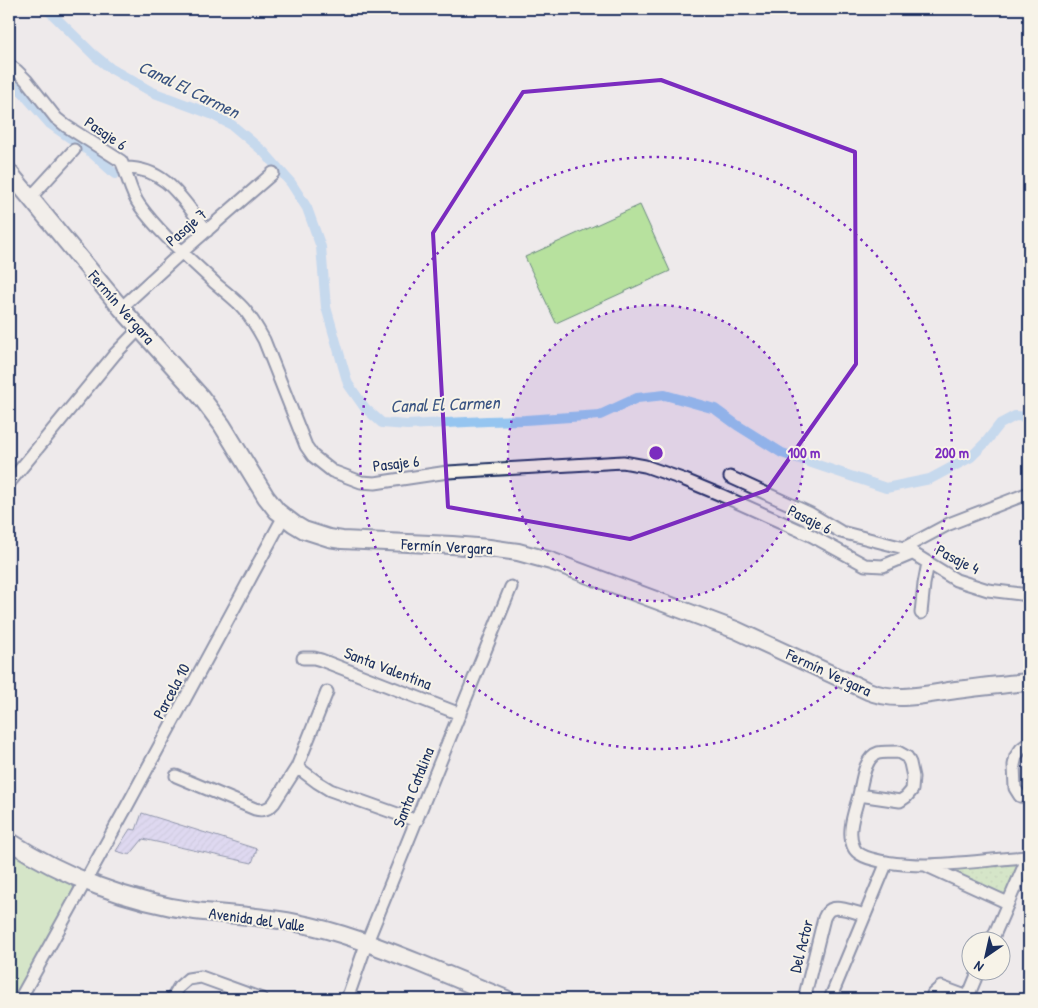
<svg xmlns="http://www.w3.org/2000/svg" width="1038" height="1008" viewBox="0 0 1038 1008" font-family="'Patrick Hand',sans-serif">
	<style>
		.park { fill: url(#park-dots); stroke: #69887e }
		.garden { fill: #b7e19e; stroke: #69887e }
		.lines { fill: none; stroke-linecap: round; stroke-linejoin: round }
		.canal { stroke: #95c5f0; stroke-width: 10 }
		.building { fill: url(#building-hatch); stroke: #1b2f5e }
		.street-casing { stroke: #1b2f5e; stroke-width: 15 }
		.secondary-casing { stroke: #1b2f5e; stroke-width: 20 }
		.street { stroke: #f7f3e8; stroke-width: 11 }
		.secondary { stroke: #f7f3e8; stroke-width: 16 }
		.marked { fill: none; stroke: #7b2cbf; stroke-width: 4; stroke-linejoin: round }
		.ring { fill: none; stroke: #7b2cbf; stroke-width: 2.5; stroke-dasharray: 2.5 5 }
		.labels { text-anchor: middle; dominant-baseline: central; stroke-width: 4; stroke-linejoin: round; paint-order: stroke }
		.street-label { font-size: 16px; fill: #1b2f5e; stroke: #f7f3e8 }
		.water-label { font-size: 18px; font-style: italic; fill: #3a5482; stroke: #f7f3e8 }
		.centre { fill: #7b2cbf; stroke: #f7f3e8; stroke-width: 2.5 }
		.ring-label { font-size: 15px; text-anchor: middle; font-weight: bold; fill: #7b2cbf; stroke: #f7f3e8; stroke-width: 4; stroke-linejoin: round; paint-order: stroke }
	</style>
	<defs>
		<pattern id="park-dots" width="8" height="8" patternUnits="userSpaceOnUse" patternTransform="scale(1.25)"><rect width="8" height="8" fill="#b7e19e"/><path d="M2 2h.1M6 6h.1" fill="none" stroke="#9dc18a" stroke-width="1.8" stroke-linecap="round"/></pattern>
		<pattern id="building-hatch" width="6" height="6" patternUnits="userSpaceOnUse" patternTransform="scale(1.25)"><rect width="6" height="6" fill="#cac4f6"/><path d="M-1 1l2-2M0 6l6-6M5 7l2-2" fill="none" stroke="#ada9d5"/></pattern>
	</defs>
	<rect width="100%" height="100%" fill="#eeeaeb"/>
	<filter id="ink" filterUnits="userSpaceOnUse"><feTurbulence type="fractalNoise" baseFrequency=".02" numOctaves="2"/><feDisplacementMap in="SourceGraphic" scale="10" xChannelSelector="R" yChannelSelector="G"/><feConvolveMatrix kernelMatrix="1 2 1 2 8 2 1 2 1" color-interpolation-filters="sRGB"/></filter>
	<g filter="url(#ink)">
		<path class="park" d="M1021,863L1006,898L943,868Z"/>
		<path class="garden" d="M640,205L670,271L556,323L525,257Z
			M9,852L73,886L74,891L14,999H9Z"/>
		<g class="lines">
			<path class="canal" d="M47,9L94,55L110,68L152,92L211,114L232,125L264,152L291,183L307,208L321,247L326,307L348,384L365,408L382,423L407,425L487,421L525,420L600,415L637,398L665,395L715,409L737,425L782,453L886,488L930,479L971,457L986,442L1000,424L1015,416L1029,417
				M9,79L15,84L50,124L93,154L115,174"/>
		</g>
		<path class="building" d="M142,813L257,849L252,863L143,839L130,855L116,851L130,829L136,830Z"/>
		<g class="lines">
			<g class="street-casing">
				<path id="street" d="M9,65L17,71L26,80L56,118L66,126L121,161C128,175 130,193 140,206C161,235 189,258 215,283C224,291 235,299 243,308C252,318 258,329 264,340L306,446L313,456L332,471L361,482L375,483L448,472L623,462L645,466L685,480L721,495L812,536L865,565L883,566L914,553
					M124,168C167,167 183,201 207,231
					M30,198L74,150
					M121,308L182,252L273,173
					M730,477L809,513L841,532L904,548L956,580L988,590L1029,595
					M9,483L115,354L140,328
					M904,548L949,524L1029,493
					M921,613L924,584L928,563
					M303,658H314L321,660L460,714
					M1029,743L1021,749L1016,756L1014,765L1015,788L1020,796L1029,797
					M898,752L907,757L910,763L913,777L912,790L906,797L900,801L859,795C862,783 864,757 878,753C884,752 892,752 898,752Z
					M297,767L317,782L330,790L417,821
					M176,776L255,809C262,811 269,809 274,803L297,767L327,692
					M859,795C855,811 846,832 854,848C861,863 910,865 926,865C960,864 995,859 1029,857
					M927,866L1008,903
					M865,915L887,862
					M992,940L1028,857
					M20,999L127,806L284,516
					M172,999L179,987L188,979L201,977L262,999
					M347,999L367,942L511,587
					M807,999L806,991L824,918C826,914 828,910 832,909C840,906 857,913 865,915L830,999
					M931,999L933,994L941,987L968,997
					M967,999L979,970"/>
			</g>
			<g class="secondary-casing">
				<path id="secondary" d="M9,172L121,308L201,397L222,425L266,497L277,511L294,524L304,530L329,538L342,540L452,545L489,548L518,552L551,561L736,630L868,691C897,703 927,694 956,690C980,687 1005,684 1029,682
					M9,841C64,877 130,902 195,911C229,915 263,916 297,923C339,931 379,947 419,963C448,975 477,987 506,999"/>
			</g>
			<use href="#street" class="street"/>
			<use href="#secondary" class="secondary"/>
		</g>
	</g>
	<path d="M0 0H1038V1008H0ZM661,80L855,152L856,364L767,490L630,539L448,507L433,233L523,92Z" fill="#eeeaeb" fill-opacity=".55" fill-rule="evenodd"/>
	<path class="marked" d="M661,80L855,152L856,364L767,490L630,539L448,507L433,233L523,92Z"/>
	<circle cx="656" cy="453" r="148" fill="#7b2cbf" fill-opacity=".12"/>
	<g class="ring">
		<circle cx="656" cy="453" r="148"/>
		<circle cx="656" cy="453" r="296"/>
	</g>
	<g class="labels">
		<g class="street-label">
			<text transform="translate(106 133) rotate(34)">Pasaje 6</text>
			<text transform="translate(186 227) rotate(-41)">Pasaje 7</text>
			<text transform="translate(122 307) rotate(49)">Fermín Vergara</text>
			<text transform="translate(396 463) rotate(-7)">Pasaje 6</text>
			<text transform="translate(810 519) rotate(26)">Pasaje 6</text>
			<text transform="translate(447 546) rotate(3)">Fermín Vergara</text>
			<text transform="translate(958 559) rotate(27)">Pasaje 4</text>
			<text transform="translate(388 668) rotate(21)">Santa Valentina</text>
			<text transform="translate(829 672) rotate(25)">Fermín Vergara</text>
			<text transform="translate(171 691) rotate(-62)">Parcela 10</text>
			<text transform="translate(413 787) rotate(-68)">Santa Catalina</text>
			<text transform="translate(257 919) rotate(8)">Avenida del Valle</text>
			<text transform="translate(801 946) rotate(-76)">Del Actor</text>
		</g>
		<g class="water-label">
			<text transform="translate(189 89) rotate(26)">Canal El Carmen</text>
			<text transform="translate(445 404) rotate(-2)">Canal El Carmen</text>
		</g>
	</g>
	<circle cx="656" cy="453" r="8" class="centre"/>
	<g class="ring-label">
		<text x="804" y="458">100 m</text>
		<text x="952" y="458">200 m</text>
	</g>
	<rect width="1038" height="1008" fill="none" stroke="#f7f3e8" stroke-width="30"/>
	<rect x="15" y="15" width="1008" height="978" fill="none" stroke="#1b2f5e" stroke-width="2" filter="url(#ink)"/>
	<g transform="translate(986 956) rotate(214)"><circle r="24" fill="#f7f3e8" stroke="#9fa5b1"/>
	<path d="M0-4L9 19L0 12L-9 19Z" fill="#1b2f5e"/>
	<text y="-8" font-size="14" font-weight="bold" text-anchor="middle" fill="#1b2f5e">N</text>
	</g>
</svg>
